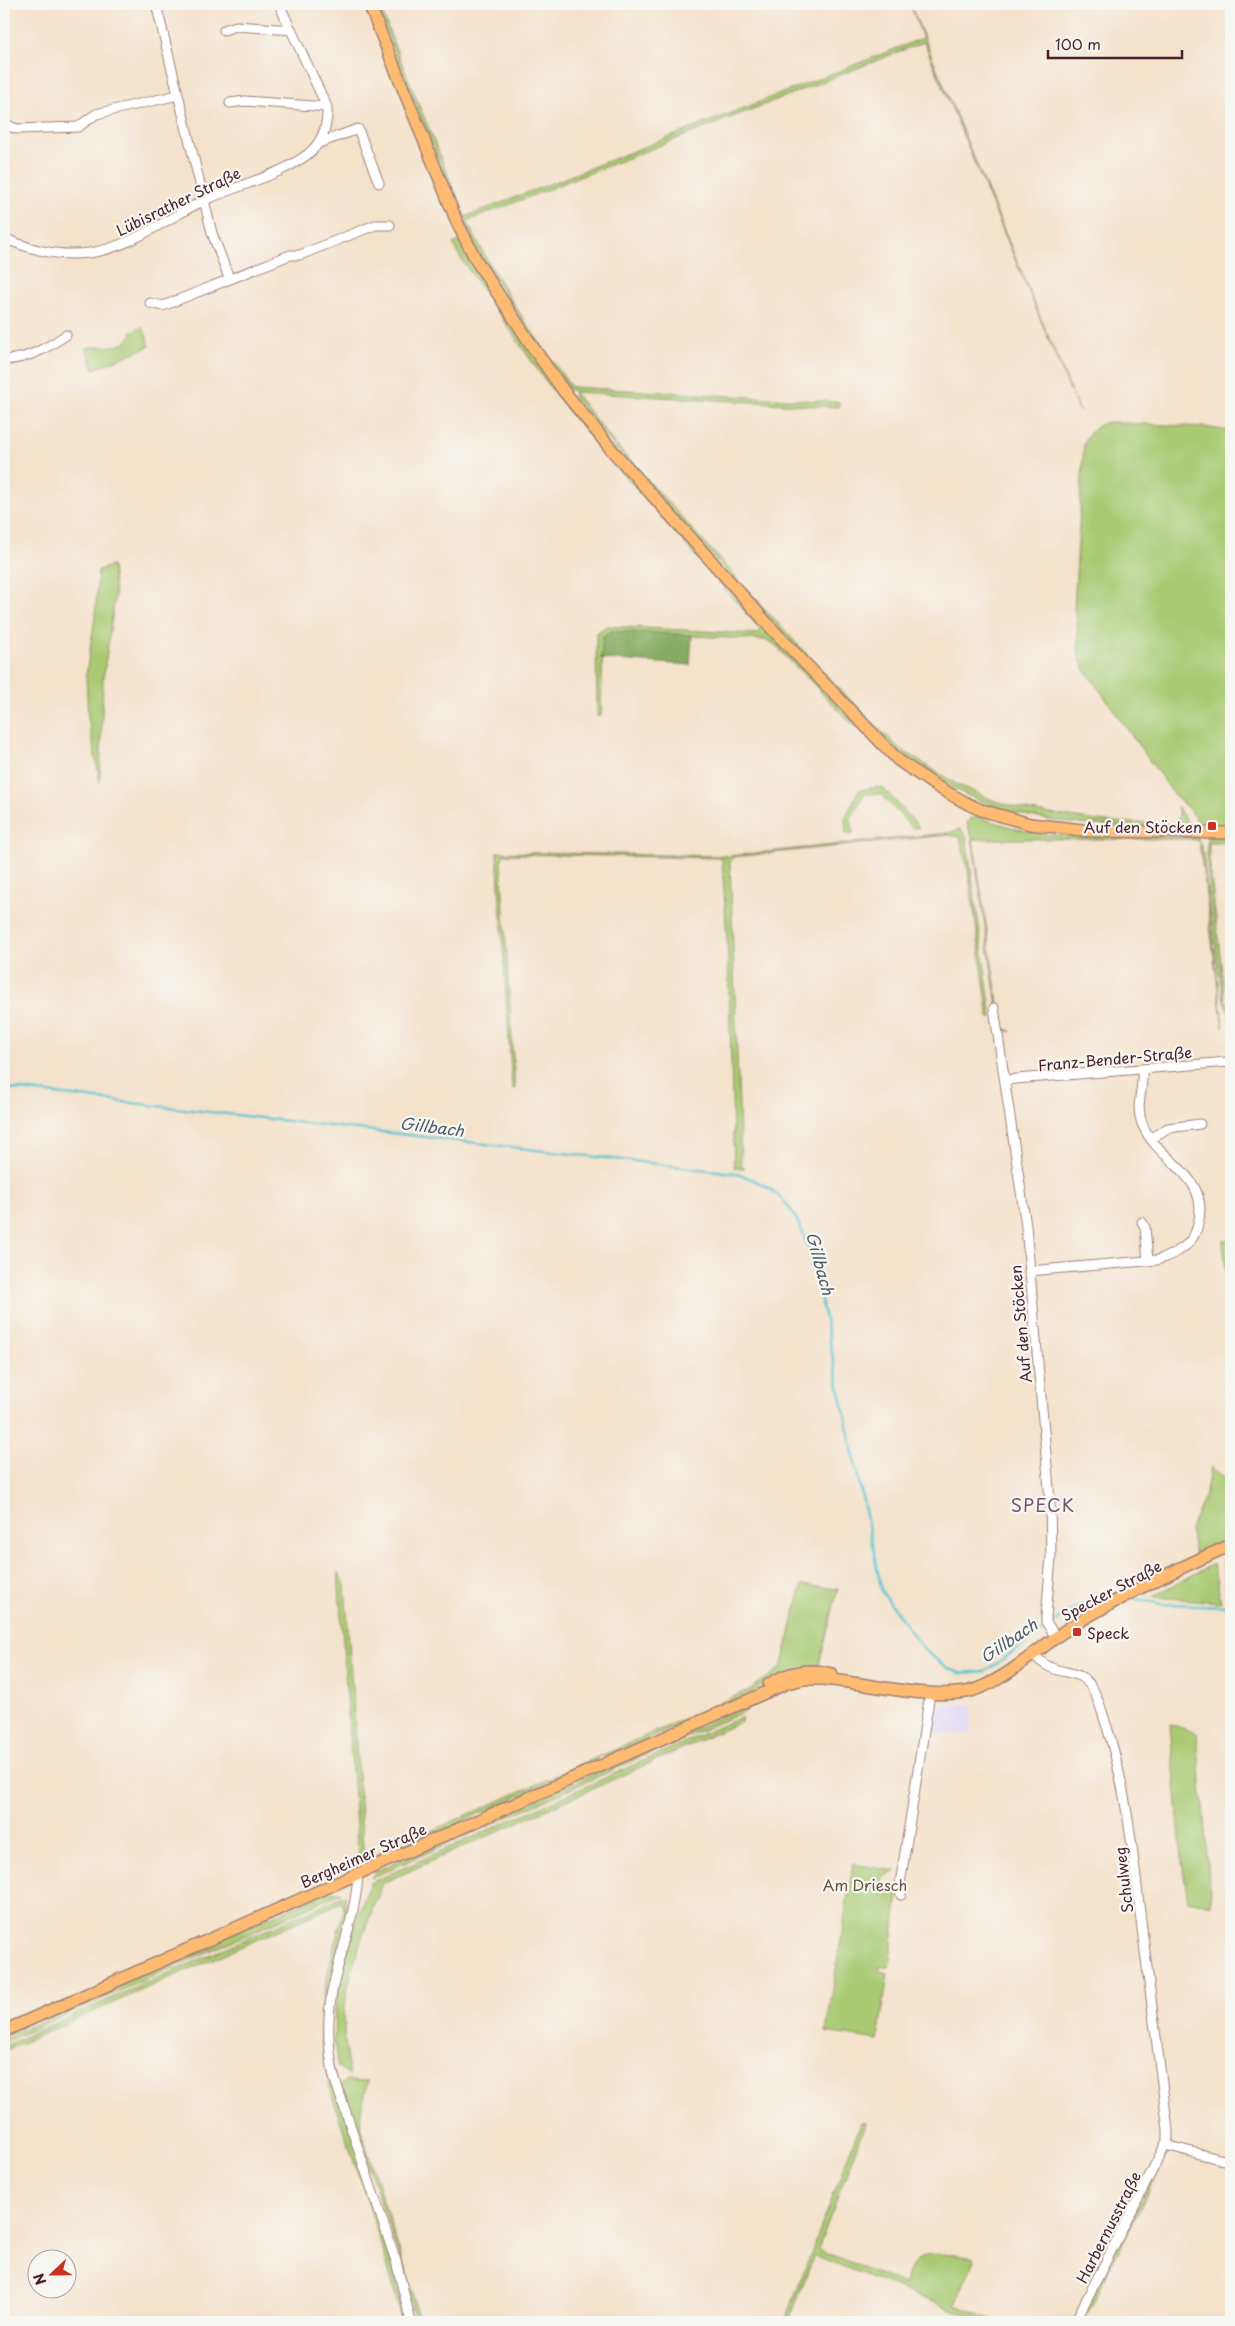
<svg xmlns="http://www.w3.org/2000/svg" width="1235" height="2326" viewBox="0 0 1235 2326" font-family="'Playpen Sans',sans-serif">
	<style>
		.built { fill: #ded5f5 }
		.green { fill: #a9ca72; stroke: #7a744e }
		.forest { fill: #86ae64; stroke: #686648 }
		.lines { fill: none; stroke-linecap: round; stroke-linejoin: round }
		.stream { stroke: #58c3d2; stroke-width: 2.5 }
		.minor-casing { stroke: #9f807a; stroke-width: 11 }
		.major-casing { stroke: #9f807a; stroke-width: 14 }
		.minor { stroke: #fff; stroke-width: 9 }
		.major { stroke: #febb71; stroke-width: 11 }
		.poi-dot { fill: #c8321e; stroke: #f6f6f2; stroke-width: 2 }
		.labels { text-anchor: middle; dominant-baseline: central; stroke-width: 4.5; stroke-linejoin: round; paint-order: stroke }
		.street-label { font-size: 15px; fill: #4a1f2b; stroke: #f6f6f2 }
		.poi-label { font-size: 15px; fill: #4a1f2b; stroke: #f6f6f2; text-anchor: end }
		.park-label { font-size: 15px; fill: #665240; stroke: #f6f6f2 }
		.water-label { font-size: 16px; font-style: italic; fill: #4f5865; stroke: #f6f6f2 }
		.quarter-label { font-size: 18px; letter-spacing: 1px; fill: #7d506a; stroke: #f6f6f2 }
	</style>
	<rect width="100%" height="100%" fill="#f6f6f2"/>
	<filter id="ink" filterUnits="userSpaceOnUse"><feTurbulence type="fractalNoise" baseFrequency=".02" numOctaves="2"/><feDisplacementMap in="SourceGraphic" scale="10" xChannelSelector="R" yChannelSelector="G"/><feConvolveMatrix kernelMatrix="1 2 1 2 8 2 1 2 1" color-interpolation-filters="sRGB"/></filter>
	<filter id="wash" filterUnits="userSpaceOnUse"><feTurbulence type="fractalNoise" baseFrequency=".0096" numOctaves="4" result="noise"/><feDisplacementMap in="SourceGraphic" scale="20" xChannelSelector="R" yChannelSelector="G"/><feGaussianBlur stdDeviation="1.12" result="paint"/><feColorMatrix in="noise" values="0 0 0 0 0 0 0 0 0 0 0 0 0 0 0 0 0 1.4 0 .05"/><feComposite in="paint" operator="in"/></filter>
	<g filter="url(#wash)">
		<rect width="100%" height="100%" fill="#f4e2ca"/>
		<path class="built" d="M973,1704L970,1734L931,1732L935,1710L938,1707L947,1705Z"/>
		<path class="green" d="M375,4H379L394,44L465,217L923,38L910,4L1079,411L924,42L467,221C495,280 533,334 571,387L839,402V407L574,392L614,443L817,666L900,749L958,785L995,801L1030,811L1104,822L1172,824L1177,822L1179,815L1177,806L1187,822L1182,828C1060,826 983,824 885,741C778,629 673,516 573,397L574,392L568,389L554,369L481,258L463,222L465,218L460,216Z
			M460,241L543,369L859,726L856,728L773,643L764,640L612,631L603,636L601,716H597L596,633L607,626L758,634L761,630L574,418L539,372L462,260L453,244Z
			M143,327L150,346L94,369L86,348C100,344 125,353 132,332Z
			M1109,422L1202,427L1231,431V828L1205,827L1200,825L1190,810L1175,796L1083,667C1074,648 1081,628 1074,609L1084,443C1090,432 1096,424 1109,422Z
			M112,566L115,596L103,679L100,782L88,717L86,675L95,618L98,570Z
			M876,787L884,789L919,827L912,828L881,794H864L851,819L853,833L846,834L845,818L859,790Z
			M978,817L1017,829L1050,835L1197,837L1202,846L1223,1027L1199,841L1189,839H973L1000,1017L1003,1028L1011,1031L1001,1032L972,838L967,823L970,818Z
			M960,829L966,835L992,1018H989L968,869L960,837L948,835L733,857L730,863L741,1164L744,1168L734,1167L728,956L722,858L504,854L501,861L515,1089L512,1088L497,852L728,856L948,833Z
			M1208,837H1231V843H1209V858L1225,1000L1227,1003H1231V1017C1217,1000 1210,883 1206,854Z
			M1223,1241H1231V1294H1228Z
			M1211,1467L1231,1483V1534L1205,1552L1195,1555L1190,1529L1204,1499Z
			M1231,1554V1601L1227,1600L1223,1562L1224,1559Z
			M1213,1564L1221,1602L1152,1597Z
			M338,1572L345,1585L363,1848L368,1859L749,1690L781,1668L802,1585L838,1589L818,1669L767,1681L753,1692L606,1758L602,1755L598,1757L596,1762L364,1865L359,1860L358,1855Z
			M779,1691L747,1710L371,1878L376,1871Z
			M741,1717V1722L383,1883C365,1929 343,1979 344,2030C345,2045 347,2060 349,2075L338,2067C325,2004 349,1942 370,1883Z
			M1170,1724L1197,1733L1211,1905L1188,1900L1182,1862Z
			M853,1864L896,1871L882,1877L880,1891L898,1894L889,1967H879V1970L888,1973L878,2040L826,2032Z
			M332,1891L341,1893L4,2042V2036L35,2024L195,1948Z
			M345,1895L347,1913L328,1989L325,2045L392,2262L406,2322H402C389,2267 372,2213 353,2159C341,2121 325,2083 322,2043C318,1998 333,1952 344,1909L342,1902L4,2051V2046Z
			M347,2080L368,2081L360,2116L362,2135L411,2287L419,2322H415L401,2262L341,2085Z
			M861,2122H866L818,2249L905,2285C906,2281 907,2275 909,2270C919,2247 956,2255 975,2258L955,2305L998,2322H984L814,2255L789,2322H785Z
			M1174,2150L1231,2165V2166L1174,2152L1167,2154L1083,2322H1078L1165,2153Z"/>
		<path class="forest" d="M612,631L692,635L690,665L601,659L603,636Z"/>
		<g class="lines">
			<path class="stream" d="M4,1088L734,1173C787,1188 799,1216 814,1266L882,1592L924,1650L949,1669L961,1673L986,1671L1047,1628
				M1131,1598L1162,1604L1231,1606
				M1051,1625C1067,1614 1100,1587 1118,1594"/>
		</g>
	</g>
	<g filter="url(#ink)">
		<g class="lines">
			<g class="minor-casing">
				<path id="minor" d="M156,4L212,233L229,278
					M224,30L236,26L292,30
					M230,103L245,101L327,107
					M4,121L9,126L17,129L78,127L96,114L178,95
					M319,143L358,129L379,183
					M4,238C31,250 59,257 89,253C132,247 165,219 203,201C235,186 280,176 308,154C323,142 328,126 327,107L279,4
					M150,303L163,306L290,255H300L375,225H390
					M4,360C28,359 47,348 66,335
					M994,1008L1026,1226L1050,1500L1051,1557L1046,1617V1622L1056,1637
					M1005,1080L1228,1062
					M1151,1138L1168,1128L1200,1124
					M1142,1222L1145,1227L1148,1261
					M1029,1271L1157,1260C1174,1255 1192,1246 1197,1228C1213,1175 1160,1164 1143,1126C1134,1105 1144,1091 1142,1070
					M1033,1653C1052,1679 1078,1666 1090,1685C1099,1697 1102,1713 1107,1727C1126,1788 1133,1850 1140,1913C1149,1985 1159,2058 1168,2130V2139L1155,2165L1075,2322
					M358,1874C356,1915 340,1952 332,1992C327,2019 328,2049 334,2077L396,2261L411,2322
					M901,1895L900,1884L930,1693
					M1165,2145L1231,2162"/>
			</g>
			<g class="major-casing">
				<path id="major" d="M369,4L457,222L476,260L534,349L563,390L611,449L774,631L898,760L936,786L968,804L981,810L1030,824L1091,831L1231,833
					M769,1684C790,1671 808,1668 832,1674
					M4,2031L787,1683L804,1679H823C867,1683 924,1699 966,1692C1000,1686 1042,1645 1072,1626C1122,1595 1177,1569 1231,1545"/>
			</g>
			<use href="#minor" class="minor"/>
			<use href="#major" class="major"/>
		</g>
	</g>
	<g class="poi-dot">
		<rect x="1207" y="821" width="10" height="10" rx="2.5"/>
		<rect x="1072" y="1627" width="10" height="10" rx="2.5"/>
	</g>
	<g class="labels">
		<g class="street-label">
			<text transform="translate(178 201) rotate(-26)">Lübisrather Straße</text>
			<text transform="translate(1115 1058) rotate(-5)">Franz-Bender-Straße</text>
			<text transform="translate(1020 1324) rotate(-95)">Auf den Stöcken</text>
			<text transform="translate(1111 1590) rotate(-28)">Specker Straße</text>
			<text transform="translate(363 1855) rotate(-24)">Bergheimer Straße</text>
			<text transform="translate(1123 1880) rotate(-97)">Schulweg</text>
			<text transform="translate(1108 2227) rotate(-63)">Harbernusstraße</text>
		</g>
		<g class="poi-label">
			<text x="1202" y="826">Auf den Stöcken</text>
			<text x="1087" y="1632" text-anchor="start">Speck</text>
		</g>
		<g class="park-label">
			<text x="865" y="1884">Am Driesch</text>
		</g>
		<g class="water-label">
			<text transform="translate(432 1126) rotate(7)">Gillbach</text>
			<text transform="translate(821 1263) rotate(75)">Gillbach</text>
			<text transform="translate(1008 1640) rotate(-34)">Gillbach</text>
		</g>
		<g class="quarter-label">
			<text x="1043" y="1504">SPECK</text>
		</g>
	</g>
	<rect width="1235" height="2326" fill="none" stroke="#f6f6f2" stroke-width="20"/>
	<g transform="translate(52 2274) rotate(248)"><circle r="24" fill="#f6f6f2" stroke="#b1a0a2"/>
	<path d="M0-4L9 19L0 12L-9 19Z" fill="#c8321e"/>
	<text y="-8" font-size="14" font-weight="bold" text-anchor="middle" fill="#4a1f2b">N</text>
	</g>
	<path d="M1048 50v8h134v-8" fill="none" stroke="#4a1f2b" stroke-width="2.5"/>
	<text x="1055" y="50" font-size="15" fill="#4a1f2b" stroke="#f6f6f2" stroke-width="4" paint-order="stroke">100 m</text>
</svg>
